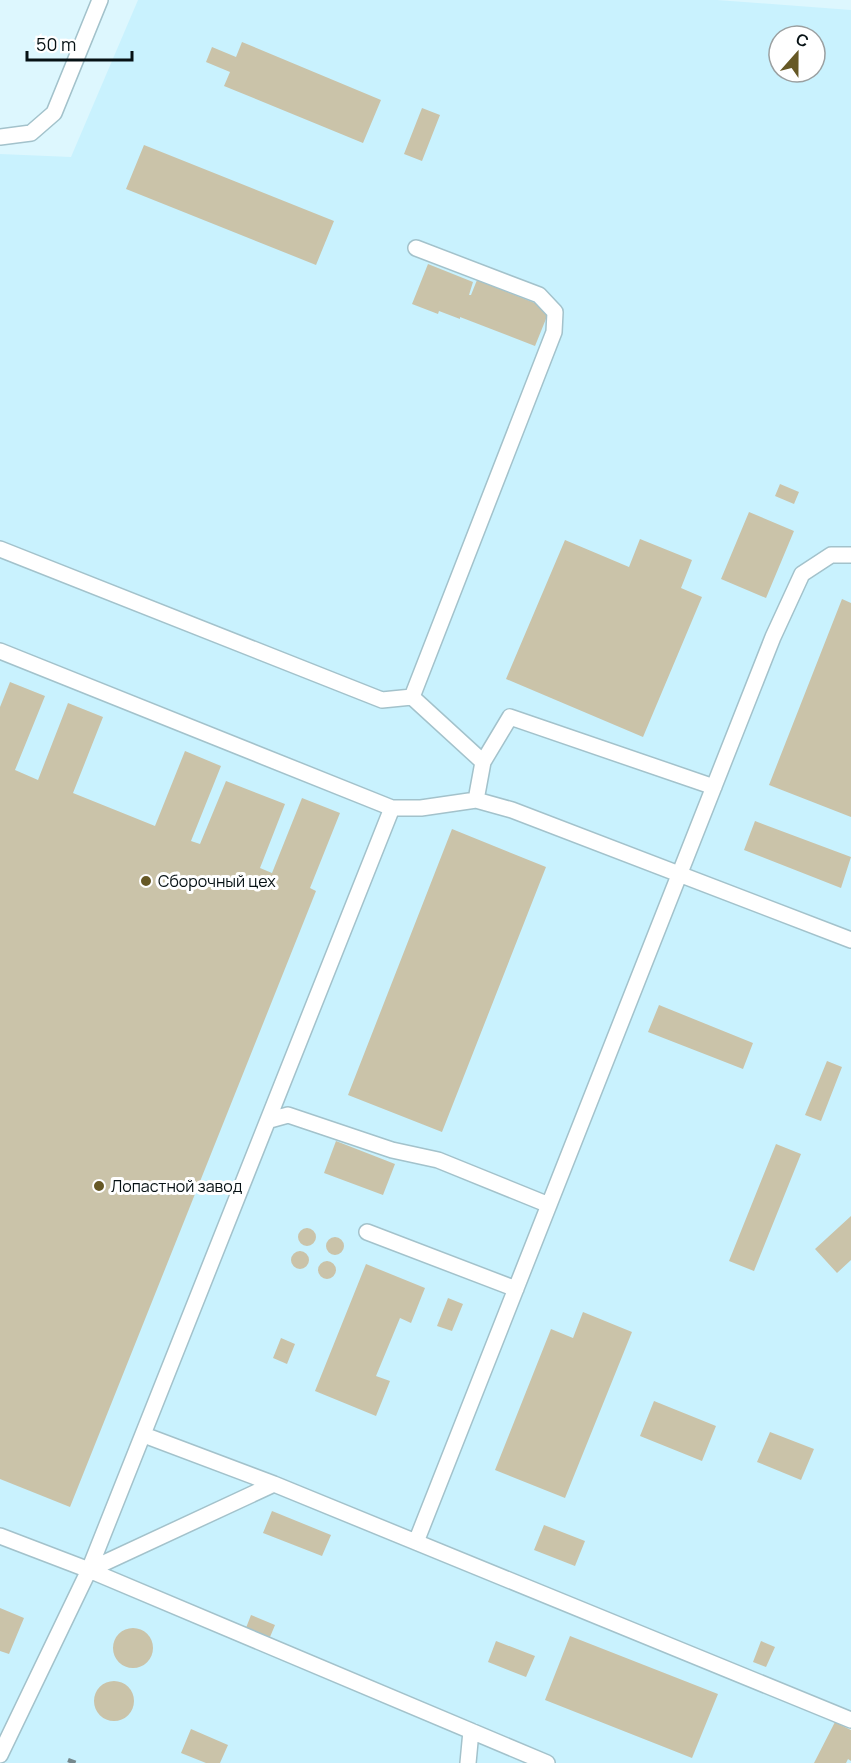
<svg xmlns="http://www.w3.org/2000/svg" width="851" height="1763" viewBox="0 0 851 1763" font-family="Manrope,sans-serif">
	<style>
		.built { fill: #c9f2fe; fill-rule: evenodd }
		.building { fill: #cac3a9 }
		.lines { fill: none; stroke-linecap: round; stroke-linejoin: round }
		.minor-casing { stroke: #a3c2cb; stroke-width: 18 }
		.minor { stroke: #fff; stroke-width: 15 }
		.rail { stroke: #75888d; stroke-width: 4.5; stroke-dasharray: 8 8; stroke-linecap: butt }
		.poi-dot { fill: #665825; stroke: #fff; stroke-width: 2 }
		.labels { text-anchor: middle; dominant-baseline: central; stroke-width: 6; stroke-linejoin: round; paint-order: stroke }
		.poi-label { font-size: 16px; fill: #061114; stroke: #fff; text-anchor: start }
	</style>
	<rect width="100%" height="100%" fill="#ddf7fe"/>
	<path class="built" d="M138,0H717L851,10V1715L838,1727L851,1734V1763H0V154L71,157ZM779,36H815V72H779Z"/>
	<path class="building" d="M242,42L381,100L363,143L224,86L230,72L206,62L212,47L236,57Z
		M422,108L440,115L422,161L404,154Z
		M144,145L334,221L316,265L126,189Z
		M428,264L473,282L469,295H471L477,280L550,309L535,346L460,317V319L439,311L438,314L412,304Z
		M780,484L799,492L794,504L775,496Z
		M749,512L794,531L766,598L721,579Z
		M640,539L692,560L681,588L702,597L643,737L506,679L565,540L629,567Z
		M842,599L851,603V817L769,785Z
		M10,682L45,696L15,770L38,780L68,703L103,717L73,793L155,826L185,751L221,766L191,841L200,844L226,781L285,804L260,868L272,873L302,798L340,813L310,888L316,891L70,1507L0,1479V707Z
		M755,821L851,857L841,888L744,850Z
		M452,829L546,867L442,1132L348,1095Z
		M659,1005L753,1043L743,1069L648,1032Z
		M827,1061L842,1067L821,1121L805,1115Z
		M336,1141L395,1164L383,1195L324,1173Z
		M776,1144L801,1154L754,1271L729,1261Z
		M851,1216V1260L837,1273L815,1249Z
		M298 1237a9 9 0 1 1 18 0a9 9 0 1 1-18 0Z
		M326 1246a9 9 0 1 1 18 0a9 9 0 1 1-18 0Z
		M291 1260a9 9 0 1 1 18 0a9 9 0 1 1-18 0Z
		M318 1270a9 9 0 1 1 18 0a9 9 0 1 1-18 0Z
		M366,1264L425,1288L411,1323L400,1318L376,1376L390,1381L376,1416L315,1391Z
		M448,1298L463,1304L452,1331L437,1326Z
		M583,1312L632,1332L565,1498L495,1470L551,1329L573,1338Z
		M281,1338L295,1344L287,1364L273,1358Z
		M654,1401L716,1426L702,1461L640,1436Z
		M770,1432L814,1449L801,1480L757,1462Z
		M272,1511L331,1535L322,1556L263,1533Z
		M544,1525L585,1541L575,1566L534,1550Z
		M0,1608L24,1618L9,1654L0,1651Z
		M251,1615L275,1625L270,1637L246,1628Z
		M113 1648a20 20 0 1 1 40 0a20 20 0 1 1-40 0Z
		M570,1636L718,1694L692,1758L545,1700Z
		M496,1641L535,1656L526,1677L488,1662Z
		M761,1641L775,1647L766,1667L753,1662Z
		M94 1701a20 20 0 1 1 40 0a20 20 0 1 1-40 0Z
		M835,1722L851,1730V1761L848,1759L846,1763H814Z
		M191,1729L228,1745L220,1763H206L181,1753Z"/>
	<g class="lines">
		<g class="minor-casing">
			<path id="minor" d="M0,137L31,133L54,113L100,0
				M0,549L382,700L412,697L483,762L476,800
				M0,651L392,808H421L476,800L512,810L851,940
				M412,697L554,332L555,312L539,295L416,248
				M483,762L510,717L714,787
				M270,1120L288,1115L392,1150L438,1160L549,1205
				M367,1232L516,1289
				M144,1435L274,1484L851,1720
				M0,1536L89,1570L547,1763
				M416,1542L773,637L802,574L831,555H851
				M89,1570L274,1484
				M0,1755L89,1570L392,808
				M468,1763L471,1731"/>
		</g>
		<use href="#minor" class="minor"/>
		<path class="rail" d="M68,1760L76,1763"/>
	</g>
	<g class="poi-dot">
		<circle cx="146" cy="881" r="6"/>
		<circle cx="99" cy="1186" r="6"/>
	</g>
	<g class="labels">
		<g class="poi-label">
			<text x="158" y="881">Сборочный цех</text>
			<text x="111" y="1186">Лопастной завод</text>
		</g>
	</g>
	<g transform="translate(797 54) rotate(21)"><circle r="28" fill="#ffffff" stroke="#9ba0a1" stroke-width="1.5"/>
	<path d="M0-4.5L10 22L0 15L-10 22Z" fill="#665825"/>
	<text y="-9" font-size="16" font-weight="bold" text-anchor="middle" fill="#061114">С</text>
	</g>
	<path d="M27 51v9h105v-9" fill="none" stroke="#061114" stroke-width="3"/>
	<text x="36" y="51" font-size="18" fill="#061114" stroke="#ffffff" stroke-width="4.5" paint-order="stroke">50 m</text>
</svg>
